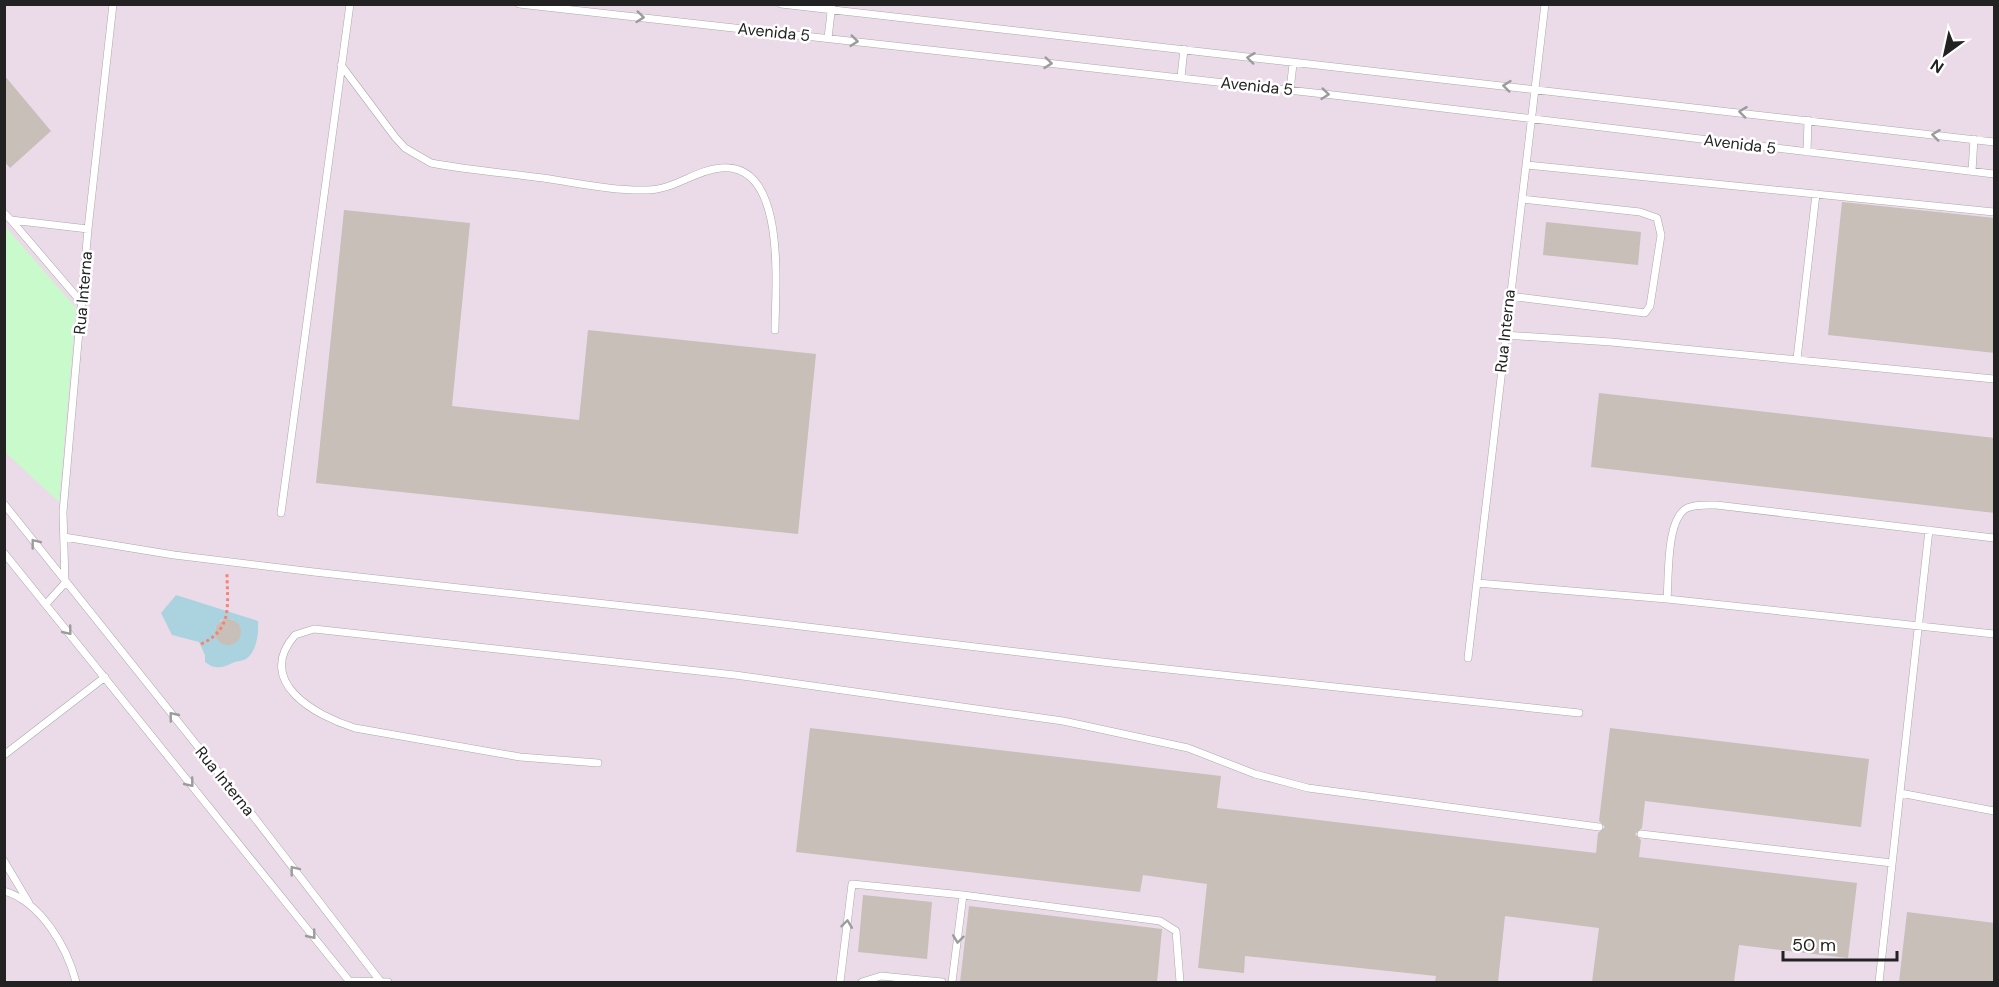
<svg xmlns="http://www.w3.org/2000/svg" width="1999" height="987" viewBox="0 0 1999 987" font-family="'DM Sans',sans-serif">
	<style>
		.industrial { fill: #ebdbe8 }
		.park { fill: #c8facc }
		.water { fill: #aad3df; fill-rule: evenodd }
		.building { fill: #c7bfb8 }
		.lines { fill: none; stroke-linecap: round; stroke-linejoin: round }
		.service-casing { stroke: #a9a9a9; stroke-width: 8 }
		.path { stroke: #fa8072; stroke-width: 3; stroke-dasharray: 3 3; stroke-linecap: butt }
		.service { stroke: #fff; stroke-width: 7 }
		.oneway { stroke: #9c9c9c }
		.labels { text-anchor: middle; dominant-baseline: central; stroke-width: 5; stroke-linejoin: round; paint-order: stroke }
		.street-label { font-size: 16px; fill: #222; stroke: #fff }
	</style>
	<rect width="100%" height="100%" fill="#f2efe9"/>
	<path class="industrial" d="M5,5H1994V982H5Z"/>
	<path class="park" d="M4,225L76,308L59,502L5,452Z"/>
	<path class="water" d="M176,595L258,621C259,632 257,654 244,660C241,661 238,661 235,662C223,667 217,671 205,662V655L199,642L172,635L161,613ZM232,619L239,626L240,636L233,644L223,643L216,636L215,628L221,620Z"/>
	<path class="building" d="M4,75L51,131L10,168L4,161Z
		M1842,202L1995,218V353L1828,335Z
		M344,210L470,223L452,406L579,420L588,330L816,354L798,534L316,483Z
		M1546,222L1641,232L1638,265L1543,255Z
		M1599,393L1995,438V513L1591,467Z
		M215 632a13 13 0 1 1 26 0a13 13 0 1 1-26 0Z
		M810,728L1221,776L1217,808L1596,853L1598,833L1605,827L1599,821L1610,728L1869,759L1861,827L1645,801L1642,828L1635,834L1641,840L1639,857L1857,883L1848,958L1739,945L1734,982H1592L1599,928L1505,916L1498,982H1435L1436,976L1245,956L1244,973L1198,968L1207,884L1143,875L1140,892L796,852Z
		M863,895L932,902L927,959L858,952Z
		M969,906L1162,929L1157,982H960Z
		M1907,912L1995,923V982H1899Z"/>
	<g class="lines">
		<g class="service-casing">
			<path id="service" d="M519,4L1333,95L1994,174
				M781,4L1994,142
				M828,38L832,4
				M341,65L395,137L405,148L431,163C468,170 506,173 543,178C578,183 612,191 647,190C674,190 695,170 721,168C788,162 775,290 775,330
				M1181,77L1184,49
				M1290,90L1293,64
				M1807,152L1808,120
				M1527,165L1994,212
				M1972,171L1974,139
				M4,213L11,220L88,229
				M11,220L82,303
				M1509,296L1645,313L1650,306L1661,235L1657,218L1640,212L1522,199
				M1505,335L1611,342L1994,379
				M1797,359L1816,194
				M4,504L247,808L381,982
				M281,513L350,4
				M64,537L174,555L314,572L698,614L1111,663L1579,713
				M4,553L350,982
				M65,583L63,512L88,229L113,4
				M1477,583L1667,599L1994,634
				M1667,599C1669,576 1666,519 1687,508C1696,504 1707,505 1716,505L1994,538
				M46,604L65,583
				M1468,658L1545,4
				M4,755L105,677
				M598,763L520,757L355,728C316,716 254,682 295,635L314,629L735,675L1063,721L1188,748L1255,774L1308,788L1599,827
				M1900,793L1994,811
				M1641,834L1892,863
				M4,861L29,903
				M4,891C41,902 67,947 76,982
				M349,981L388,982
				M840,982L852,884L963,895L1160,921L1176,931L1180,982
				M862,982L881,976L942,982
				M952,982L963,895
				M1879,982L1929,530"/>
		</g>
		<path class="path" d="M201,644C234,629 227,603 227,572"/>
		<use href="#service" class="service"/>
	</g>
	<defs><path id="oneway-chevron" d="M-2-3.5L2.5 0L-2 3.5" fill="none" stroke-width="1.6" stroke-linecap="round" stroke-linejoin="round" transform="scale(1.5)"/></defs>
	<g class="oneway">
		<use href="#oneway-chevron" transform="translate(640 17) rotate(6)"/>
		<use href="#oneway-chevron" transform="translate(854 41) rotate(6)"/>
		<use href="#oneway-chevron" transform="translate(1251 58) rotate(-173)"/>
		<use href="#oneway-chevron" transform="translate(1048 63) rotate(6)"/>
		<use href="#oneway-chevron" transform="translate(1507 86) rotate(-174)"/>
		<use href="#oneway-chevron" transform="translate(1325 94) rotate(6)"/>
		<use href="#oneway-chevron" transform="translate(1743 112) rotate(-173)"/>
		<use href="#oneway-chevron" transform="translate(1936 135) rotate(-173)"/>
		<use href="#oneway-chevron" transform="translate(35 543) rotate(-128)"/>
		<use href="#oneway-chevron" transform="translate(68 631) rotate(51)"/>
		<use href="#oneway-chevron" transform="translate(173 716) rotate(-129)"/>
		<use href="#oneway-chevron" transform="translate(190 783) rotate(51)"/>
		<use href="#oneway-chevron" transform="translate(294 870) rotate(-128)"/>
		<use href="#oneway-chevron" transform="translate(847 924) rotate(-83)"/>
		<use href="#oneway-chevron" transform="translate(312 935) rotate(51)"/>
		<use href="#oneway-chevron" transform="translate(958 939) rotate(97)"/>
	</g>
	<g class="labels">
		<g class="street-label">
			<text transform="translate(774 32) rotate(6)">Avenida 5</text>
			<text transform="translate(1257 86) rotate(6)">Avenida 5</text>
			<text transform="translate(1740 144) rotate(7)">Avenida 5</text>
			<text transform="translate(83 293) rotate(-85)">Rua Interna</text>
			<text transform="translate(1505 331) rotate(-84)">Rua Interna</text>
			<text transform="translate(225 781) rotate(51)">Rua Interna</text>
		</g>
	</g>
	<rect width="1999" height="987" fill="none" stroke="#222222" stroke-width="12"/>
	<g transform="translate(1945 54) rotate(213)" stroke="#ffffff" stroke-width="4.5" paint-order="stroke">
	<path d="M0-4.5L10 22L0 15L-10 22Z" fill="#222222"/>
	<text y="-9" font-size="16" font-weight="bold" text-anchor="middle" fill="#222222">N</text>
	</g>
	<path d="M1783 951v9h114v-9" fill="none" stroke="#222222" stroke-width="3"/>
	<text x="1792" y="951" font-size="18" fill="#222222" stroke="#ffffff" stroke-width="4.5" paint-order="stroke">50 m</text>
</svg>
